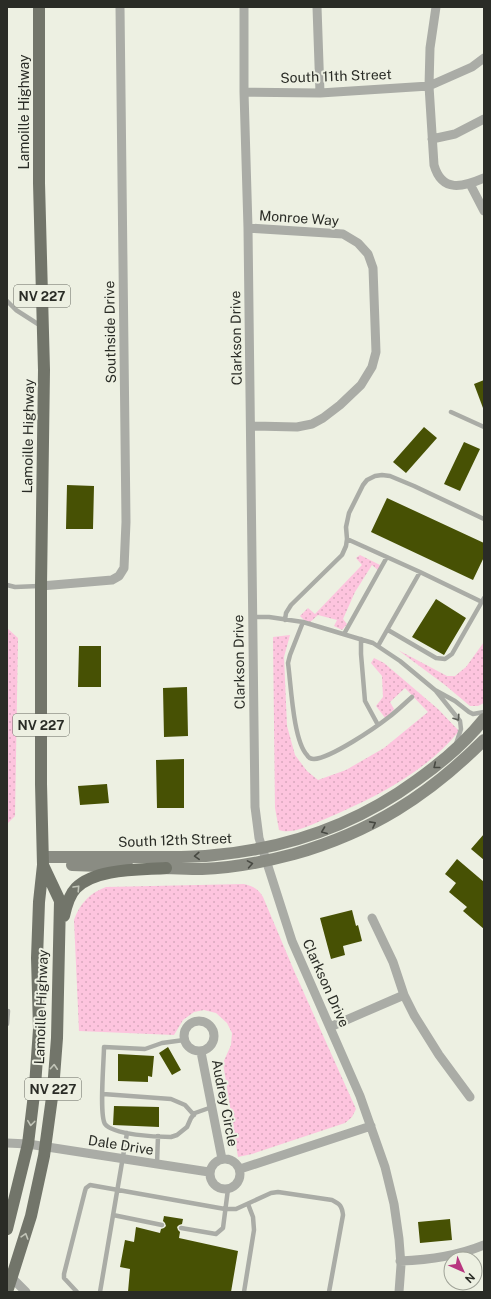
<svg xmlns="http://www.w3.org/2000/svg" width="491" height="1299" viewBox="0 0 491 1299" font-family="'Public Sans',sans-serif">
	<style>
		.grass { fill: url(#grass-dots) }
		.building { fill: #475104 }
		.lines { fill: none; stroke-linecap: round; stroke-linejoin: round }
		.service { stroke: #aaaca6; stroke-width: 4.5 }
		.minor { stroke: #aaaca6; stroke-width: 9 }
		.secondary { stroke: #8a8c83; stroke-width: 12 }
		.primary { stroke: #72756a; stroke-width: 12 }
		.oneway { stroke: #5d5f59 }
		.oneway2 { stroke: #474942 }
		.oneway3 { stroke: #c2c5b8 }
		.labels { text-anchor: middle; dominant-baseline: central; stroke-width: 4; stroke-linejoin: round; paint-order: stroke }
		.shield { fill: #edf0e2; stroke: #64675e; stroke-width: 1 }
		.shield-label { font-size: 13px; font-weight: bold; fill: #2a2c26 }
		.street-label { font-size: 14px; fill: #2a2c26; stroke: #edf0e2 }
	</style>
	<defs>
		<pattern id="grass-dots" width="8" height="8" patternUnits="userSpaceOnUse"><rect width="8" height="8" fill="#fdc4de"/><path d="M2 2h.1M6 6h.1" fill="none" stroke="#d9a9be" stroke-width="1.8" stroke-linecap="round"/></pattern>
	</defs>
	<rect width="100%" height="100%" fill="#edf0e2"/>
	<path class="grass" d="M360,555L382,566L379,571L372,565L355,592L343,619L347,624L342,630L334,626L337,620L318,615L308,624L300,616L308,608L315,614L362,565L356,558Z
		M7,628L18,638L15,816L7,824Z
		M290,635L284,657L287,726L295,755L307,771L318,780L346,770L384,748L428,712L405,688L390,702L394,709L386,719L376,706L383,697L382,676L371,663L374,658L384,663L438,709L459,731C425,773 374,798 325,819C312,824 293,835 279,830L275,808L273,637Z
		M484,642V703L478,706H470L445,685L398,650L447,676H455L466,667Z
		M244,884C253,886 258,889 263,897L295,973L356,1109L352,1117L345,1123L252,1154L238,1157L223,1063L231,1045L232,1033L227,1023L216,1013L204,1010L194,1012L183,1020L174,1035L79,1031L74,920C80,903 90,893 106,887Z"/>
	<path class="building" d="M484,380V408H483L474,384Z
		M424,427L437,438L406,473L393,462Z
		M464,442L480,449L460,491L444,484Z
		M67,485L94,486L93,529H66Z
		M387,498L484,543V557L473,580L371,532Z
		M436,599L466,618L444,655L412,637Z
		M79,646H101V687H78Z
		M187,687L188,736L164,737L163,688Z
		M184,759V808H157L156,760Z
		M107,784L109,803L80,805L78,786Z
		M484,834V860L471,849Z
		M457,859L484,882V929L463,911L467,907L449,892L456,883L445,874Z
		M352,910L356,926L358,925L362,941L343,946L345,955L331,959L320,918Z
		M168,1047L181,1070L172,1075L159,1053Z
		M118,1054L154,1056L152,1077L148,1076V1082L118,1081Z
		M114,1106L159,1107V1127L113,1125Z
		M164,1216L183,1219L182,1224L179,1225L177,1227L178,1230L180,1232L179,1238L238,1251L231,1292H128L130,1269L120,1267L125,1240L134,1242L136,1227L160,1233L161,1229L164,1228L166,1226L165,1223L163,1221Z
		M450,1219L452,1240L420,1243L418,1222Z"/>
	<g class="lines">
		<path class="service" d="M7,301L16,310L41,326
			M451,412L484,427
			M347,539L420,572L482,602
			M7,585L15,587L39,586
			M252,617H269L303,622L373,643L400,661L435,690L455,701L469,712L473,714L484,712
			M285,620L286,613L291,605L342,555L346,546L347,539L346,527L349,513L363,485L367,480L375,476L382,475L390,476L414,486L484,519
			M303,622L290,655L288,663C291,684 293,740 307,755C308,757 311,759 314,759C331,758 375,728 389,717C397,711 404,704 412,697
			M388,630L436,658L445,659L452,654L484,598
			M344,634L387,557
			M361,639V654L365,701L378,725
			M378,646L420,572
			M436,691L460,721L461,729L456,744
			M7,1024L8,1011
			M184,1040L162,1043L145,1049L104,1047C104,1060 99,1115 105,1124C113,1135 157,1137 171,1137L177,1135L187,1127L191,1118L195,1113L212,1107
			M103,1094L171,1099L185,1105L194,1115
			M157,1164L158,1136
			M113,1215L162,1225
			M181,1228L216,1234L223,1228L228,1189
			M77,1292L64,1278V1274L85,1191L86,1188L90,1185L225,1209H236L271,1193L278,1192L332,1200C340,1204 342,1206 343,1215L329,1292
			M100,1292L127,1133
			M244,1292L254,1230L253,1217L248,1204"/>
		<path class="minor" d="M244,7V92L248,228L255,807L259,838L292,941L360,1096L385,1167L394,1204L399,1239L401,1265L399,1292
			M317,7L320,93
			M436,7L430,48L429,86L434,165C442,193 463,187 484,178
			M244,92L320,93L429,86L472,67L484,58
			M432,139L455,134L484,119
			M470,184L484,211
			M248,228L343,234L358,243L368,254L373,268L376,352L372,367L361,385L340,405L323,418L312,424L297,427L251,426
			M41,586L112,580L119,576L124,568L126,522L120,7
			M372,918L393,962L404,995L414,1015L439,1055L470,1097
			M184 1036a15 15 0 1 1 30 0a15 15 0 1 1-30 0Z
			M330,1027L404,995
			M201,1052L222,1159
			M7,1143L28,1144L209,1172
			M210 1174a15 15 0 1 1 30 0a15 15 0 1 1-30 0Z
			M240,1169L371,1126
			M400,1261C429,1260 457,1256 484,1245
			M8,1274L26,1292"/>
		<path class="secondary" d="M43,857C76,857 109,857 143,857C167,857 191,858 215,855C289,848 357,824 417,780C441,763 465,743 484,719
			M72,865L128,867
			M156,868C171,868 187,869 202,869C233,868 264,862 294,854C371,832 428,796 484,740"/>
		<path class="primary" d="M64,916C66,907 69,895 76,888C96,868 140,870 166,868
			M7,1229L28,1144L35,1086L39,1029L37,958L39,902L43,865L41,784V586L44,370L39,183V7
			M7,1292L31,1216L44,1156L53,1090L57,1038L60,901L43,865"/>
	</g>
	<defs><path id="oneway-chevron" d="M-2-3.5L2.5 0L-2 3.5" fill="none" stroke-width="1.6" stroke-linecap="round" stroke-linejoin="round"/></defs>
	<use class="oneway" href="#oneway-chevron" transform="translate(457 718) rotate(56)"/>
	<g class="oneway2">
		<use href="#oneway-chevron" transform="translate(436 766) rotate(141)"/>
		<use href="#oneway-chevron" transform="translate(373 824) rotate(-28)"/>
		<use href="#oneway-chevron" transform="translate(324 831) rotate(159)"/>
		<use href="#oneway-chevron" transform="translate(197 856) rotate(177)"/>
		<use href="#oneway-chevron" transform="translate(250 864) rotate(-10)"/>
	</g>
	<g class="oneway3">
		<use href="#oneway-chevron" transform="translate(77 888) rotate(-47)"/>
		<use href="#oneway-chevron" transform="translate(54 1067) rotate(-86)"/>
		<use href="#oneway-chevron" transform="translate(31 1123) rotate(97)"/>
		<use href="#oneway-chevron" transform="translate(25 1236) rotate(-73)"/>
	</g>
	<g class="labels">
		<g class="shield">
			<rect x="14" y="285" width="56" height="22" rx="3"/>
			<rect x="13" y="714" width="56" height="22" rx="3"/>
			<rect x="25" y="1078" width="56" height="22" rx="3"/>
		</g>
		<g class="shield-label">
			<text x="42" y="296">NV 227</text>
			<text x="41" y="725">NV 227</text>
			<text x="53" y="1089">NV 227</text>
		</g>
		<g class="street-label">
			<text transform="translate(336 76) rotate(-2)">South 11th Street</text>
			<text transform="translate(24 112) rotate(-90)">Lamoille Highway</text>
			<text transform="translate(299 218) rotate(4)">Monroe Way</text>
			<text transform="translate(110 332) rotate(-91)">Southside Drive</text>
			<text transform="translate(236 338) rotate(-91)">Clarkson Drive</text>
			<text transform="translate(28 436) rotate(-89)">Lamoille Highway</text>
			<text transform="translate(239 662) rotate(-91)">Clarkson Drive</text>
			<text transform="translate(175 840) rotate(-2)">South 12th Street</text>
			<text transform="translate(326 983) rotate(66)">Clarkson Drive</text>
			<text transform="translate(41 1007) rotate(-88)">Lamoille Highway</text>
			<text transform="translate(225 1103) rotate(79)">Audrey Circle</text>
			<text transform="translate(121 1145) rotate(9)">Dale Drive</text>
		</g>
	</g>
	<rect width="491" height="1299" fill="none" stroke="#2a2c26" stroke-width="16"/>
	<g transform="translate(463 1271) rotate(135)"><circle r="19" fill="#edf0e2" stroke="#9fa297"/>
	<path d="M0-3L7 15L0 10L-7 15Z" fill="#b83680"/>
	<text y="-6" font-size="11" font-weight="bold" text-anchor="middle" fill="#2a2c26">N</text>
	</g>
</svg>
